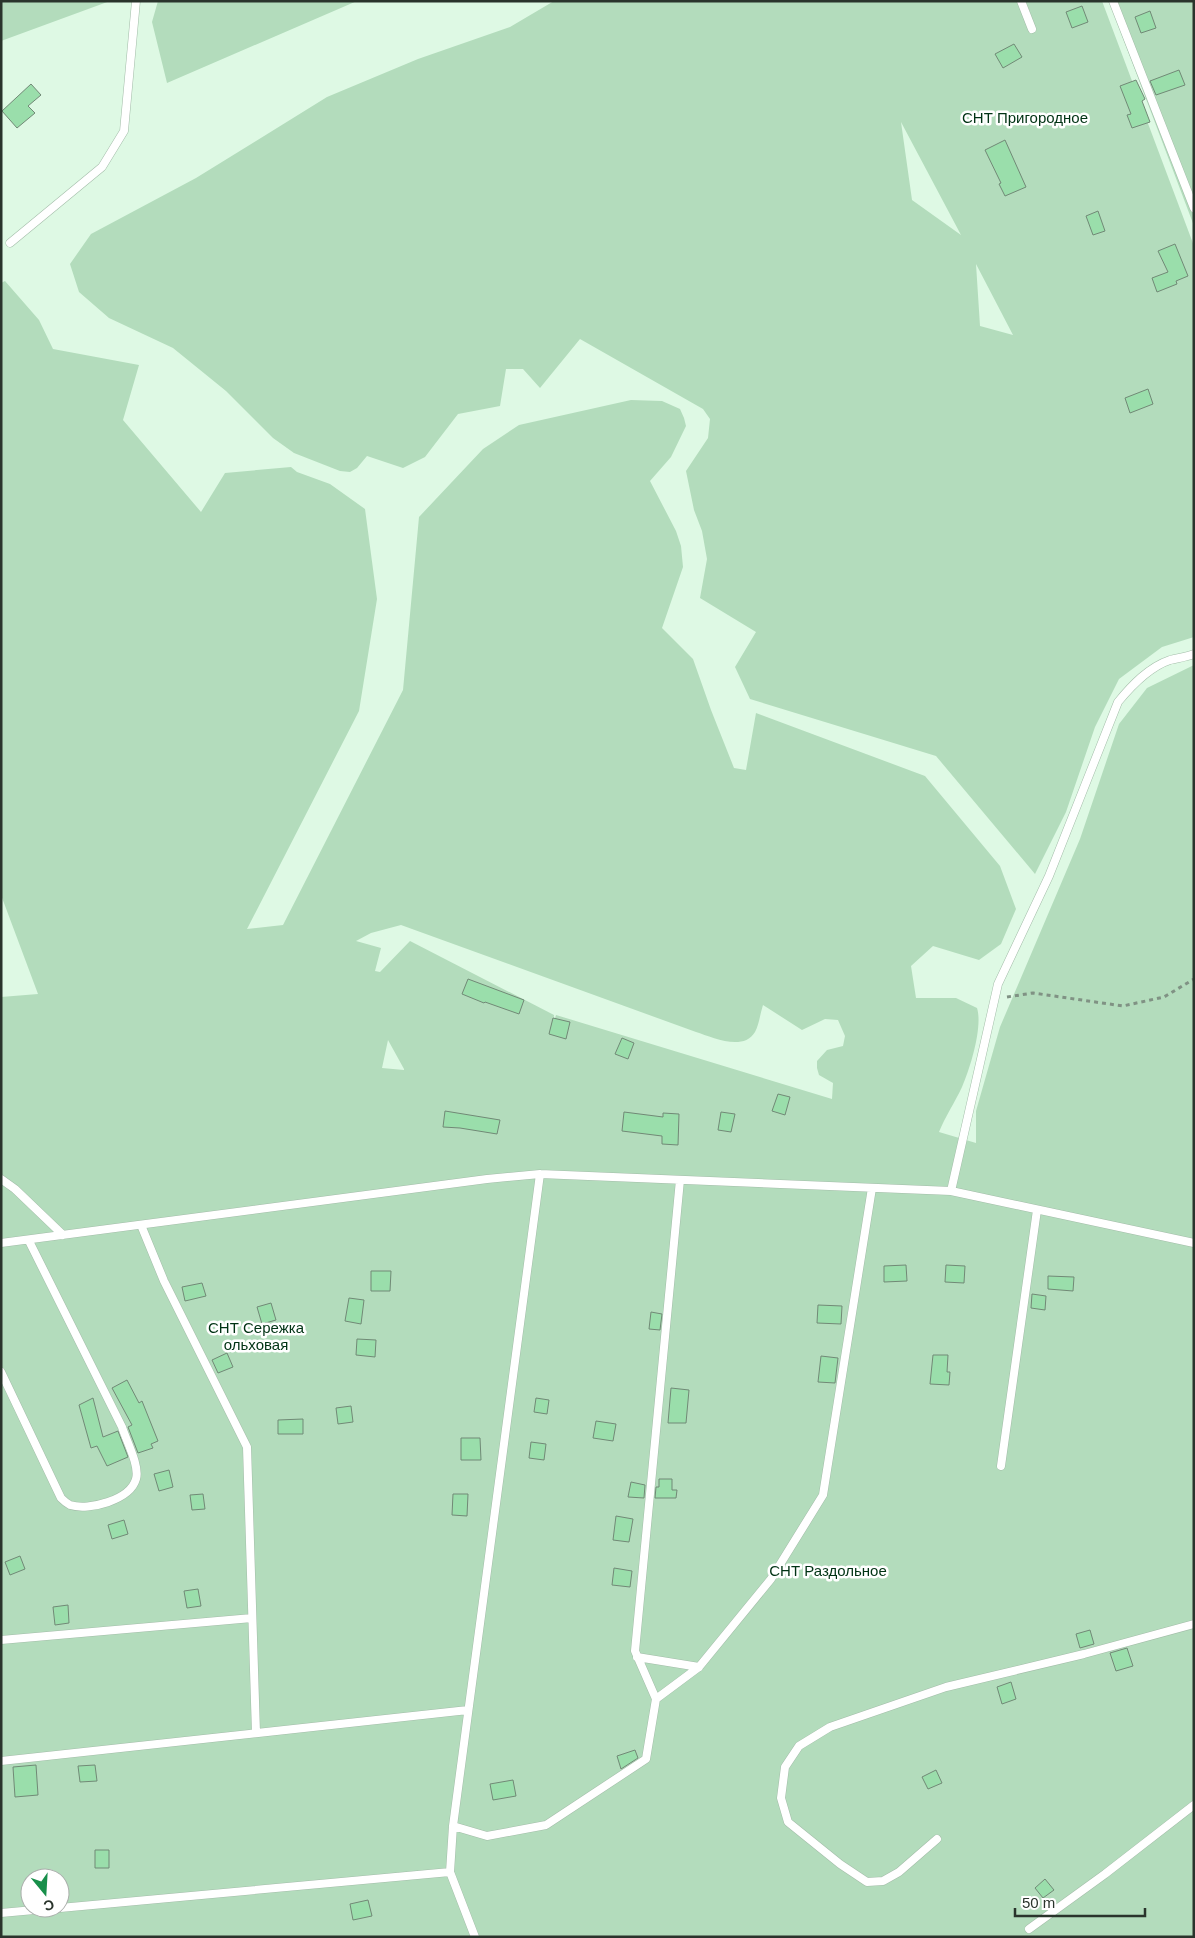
<svg xmlns="http://www.w3.org/2000/svg" width="1195" height="1938" viewBox="0 0 1195 1938" font-family="Helvetica,sans-serif">
	<style>
		.green { fill: #b3dcbc; fill-rule: evenodd }
		.building { fill: #9adeab; stroke: #718976 }
		.lines { fill: none; stroke-linecap: round; stroke-linejoin: round }
		.service-casing { stroke: #a3bda9; stroke-width: 9 }
		.path { stroke: #809284; stroke-width: 3; stroke-dasharray: 4 4; stroke-linecap: butt }
		.service { stroke: #fff; stroke-width: 8 }
		.labels { text-anchor: middle; dominant-baseline: central; stroke-width: 5; stroke-linejoin: round; paint-order: stroke }
		.park-label { font-size: 15px; fill: #003314; stroke: #fff }
	</style>
	<rect width="100%" height="100%" fill="#def9e4"/>
	<path class="green" d="M1,1H110L1,41Z
		M158,1H357L167,83L152,22Z
		M554,1H1102L1194,246V637L1162,647L1119,679L1095,727L1066,812L1035,874L936,756L750,699L735,667L756,632L700,598L707,559L702,531L694,510L686,471L708,438L710,419L703,409L580,339L540,388L523,369H506L500,406L458,414L425,457L403,468L367,456L357,468L350,472L340,471L294,453L273,438L226,391L173,348L109,318L79,292L70,264L91,234L196,178L327,97L418,59L510,27ZM901,122L961,235L912,200ZM976,264L1013,335L980,326Z
		M1109,1H1194V226Z
		M5,281L39,320L53,349L139,365L123,420L201,512L225,473L291,467L297,472L330,484L365,509L377,599L359,711L247,929L283,925L403,690L419,517L483,449L519,425L631,400L662,401L680,409L684,418L686,426L671,457L650,481L676,531L681,546L683,567L662,628L693,659L711,710L734,768L746,770L756,713L925,776L1000,866L1016,909L1001,944L979,960L933,946L911,966L916,998H956L977,1008C983,1027 970,1069 962,1087C955,1102 945,1117 939,1132L976,1143V1111L1000,1027L1080,839L1119,724L1147,688L1194,665V1937H1V997L38,994L1,895V283ZM401,925L696,1032C712,1037 743,1052 755,1032C759,1025 760,1014 763,1005L802,1030L825,1019L838,1020L845,1036L843,1046L827,1050L817,1061V1068L819,1075L833,1083L832,1099L556,1015L553,1025L554,1015L410,941L380,972L375,971L381,948L356,941L371,933ZM388,1040L404,1069V1070L382,1068ZM30,1878H60V1908H30Z"/>
	<path class="building" d="M1082,6L1088,22L1072,28L1066,12Z
		M1150,11L1156,28L1141,33L1135,17Z
		M1014,44L1022,57L1003,68L995,54Z
		M1179,70L1185,85L1156,95L1150,81Z
		M1136,80L1145,99L1142,101L1150,122L1132,128L1127,115L1131,114L1120,86Z
		M31,84L41,95L28,106L35,113L17,128L2,111Z
		M1005,140L1026,187L1005,196L999,184L1001,183L985,150Z
		M1098,211L1105,231L1093,235L1086,216Z
		M1175,244L1188,276L1176,281L1177,284L1157,292L1152,278L1168,272L1158,251Z
		M1148,389L1153,404L1130,413L1125,398Z
		M468,979L524,1000L519,1014L485,1002L484,1003L462,994Z
		M553,1018L570,1022L566,1039L549,1034Z
		M622,1038L634,1043L628,1059L615,1054Z
		M778,1094L790,1097L785,1115L772,1111Z
		M445,1111L500,1120L497,1134L460,1128L443,1127Z
		M624,1112L663,1117V1113L679,1114L678,1145L662,1144V1136L622,1131Z
		M721,1112L735,1114L731,1132L718,1130Z
		M906,1265L907,1281L884,1282V1266Z
		M946,1265L965,1266L964,1283L945,1282Z
		M371,1271H391L390,1291H371Z
		M1048,1276L1074,1277L1073,1291L1048,1289Z
		M202,1283L206,1296L185,1301L182,1287Z
		M1032,1294L1046,1296L1045,1310L1031,1308Z
		M349,1298L364,1300L361,1324L345,1321Z
		M271,1303L276,1320L262,1324L257,1307Z
		M818,1305L842,1306L841,1324L817,1323Z
		M651,1312L662,1314L660,1330L649,1329Z
		M357,1339L376,1340L375,1357L356,1355Z
		M227,1353L233,1367L218,1373L212,1360Z
		M933,1355H948L947,1372H950L949,1385L930,1384Z
		M821,1356L838,1358L835,1383L818,1382Z
		M127,1380L139,1403L142,1401L158,1441L151,1444L153,1448L138,1453L128,1427L132,1425L112,1388Z
		M671,1388L689,1390L686,1423H668Z
		M93,1398L103,1437L118,1431L128,1457L107,1466L97,1446L91,1448L79,1405Z
		M536,1398L549,1400L547,1414L534,1412Z
		M351,1406L353,1422L338,1424L336,1408Z
		M303,1419V1434H278V1420Z
		M596,1421L616,1424L613,1441L593,1438Z
		M461,1438H480L481,1460H461Z
		M531,1442L546,1444L544,1460L529,1458Z
		M169,1470L173,1487L159,1491L154,1474Z
		M659,1479H672V1490H677L676,1498H655L656,1487H659Z
		M631,1482L645,1485L644,1498L628,1497Z
		M203,1494L205,1509L192,1510L190,1495Z
		M453,1494H468L467,1516L452,1515Z
		M616,1516L633,1519L629,1542L613,1540Z
		M124,1520L128,1534L112,1539L108,1525Z
		M20,1556L25,1569L10,1575L5,1562Z
		M614,1568L632,1571L630,1587L612,1585Z
		M198,1589L201,1606L187,1608L184,1591Z
		M68,1605L69,1623L55,1625L53,1607Z
		M1090,1630L1094,1644L1080,1648L1076,1634Z
		M1127,1648L1133,1666L1116,1671L1110,1653Z
		M1011,1682L1016,1699L1002,1704L997,1687Z
		M635,1750L638,1758L621,1769L617,1756Z
		M36,1765L38,1795L15,1797L13,1767Z
		M95,1765L97,1781L80,1782L78,1766Z
		M936,1770L942,1783L928,1789L922,1777Z
		M513,1780L516,1796L493,1800L490,1784Z
		M95,1850H109V1868H95Z
		M1045,1879L1054,1890L1043,1898L1035,1888Z
		M368,1900L372,1916L353,1920L350,1904Z"/>
	<g class="lines">
		<g class="service-casing">
			<path id="service" d="M1021,1L1032,29
				M1113,1L1194,208
				M10,243L102,167L124,131L136,1
				M1,1179L15,1189L63,1235
				M951,1191L1194,1243
				M141,1225L164,1281L247,1447L256,1733
				M1,1243L487,1179L540,1174L951,1191L998,984L1049,876L1118,702C1132,685 1149,667 1170,660C1178,658 1186,657 1194,654
				M1,1372L61,1498C64,1501 66,1503 70,1505C89,1511 130,1500 136,1479C140,1466 126,1440 122,1427L29,1241
				M1001,1466L1037,1210
				M1,1640L252,1618
				M637,1657L699,1667
				M656,1699L635,1651L680,1180
				M1,1761L468,1710
				M453,1826L487,1836L546,1825L646,1759L656,1699L699,1667L771,1579L823,1495L872,1188
				M937,1839L899,1872L883,1881L867,1882L840,1864L788,1822L781,1798L785,1767L799,1746L830,1727L946,1687L1084,1654L1194,1624
				M60,1908L450,1872
				M1,1913L56,1908
				M1029,1929L1105,1874L1194,1805
				M475,1937L450,1872L453,1826L540,1174"/>
		</g>
		<path class="path" d="M1007,997L1033,993L1123,1006L1164,997L1194,979"/>
		<use href="#service" class="service"/>
	</g>
	<g class="labels">
		<g class="park-label">
			<text x="1025" y="117">СНТ Пригородное</text>
			<text x="256" y="1327">СНТ Сережка<tspan x="256" dy="17">ольховая</tspan></text>
			<text x="828" y="1570">СНТ Раздольное</text>
		</g>
	</g>
	<rect width="1195" height="1938" fill="none" stroke="#2a342c" stroke-width="5"/>
	<g transform="translate(45 1893) rotate(162)"><circle r="24" fill="#ffffff" stroke="#aaaeab"/>
	<path d="M0-4L9 19L0 12L-9 19Z" fill="#188f4a"/>
	<text y="-8" font-size="14" font-weight="bold" text-anchor="middle" fill="#2a342c">С</text>
	</g>
	<path d="M1015 1908v8h130v-8" fill="none" stroke="#2a342c" stroke-width="2.5"/>
	<text x="1022" y="1908" font-size="15" fill="#2a342c" stroke="#ffffff" stroke-width="4" paint-order="stroke">50 m</text>
</svg>
